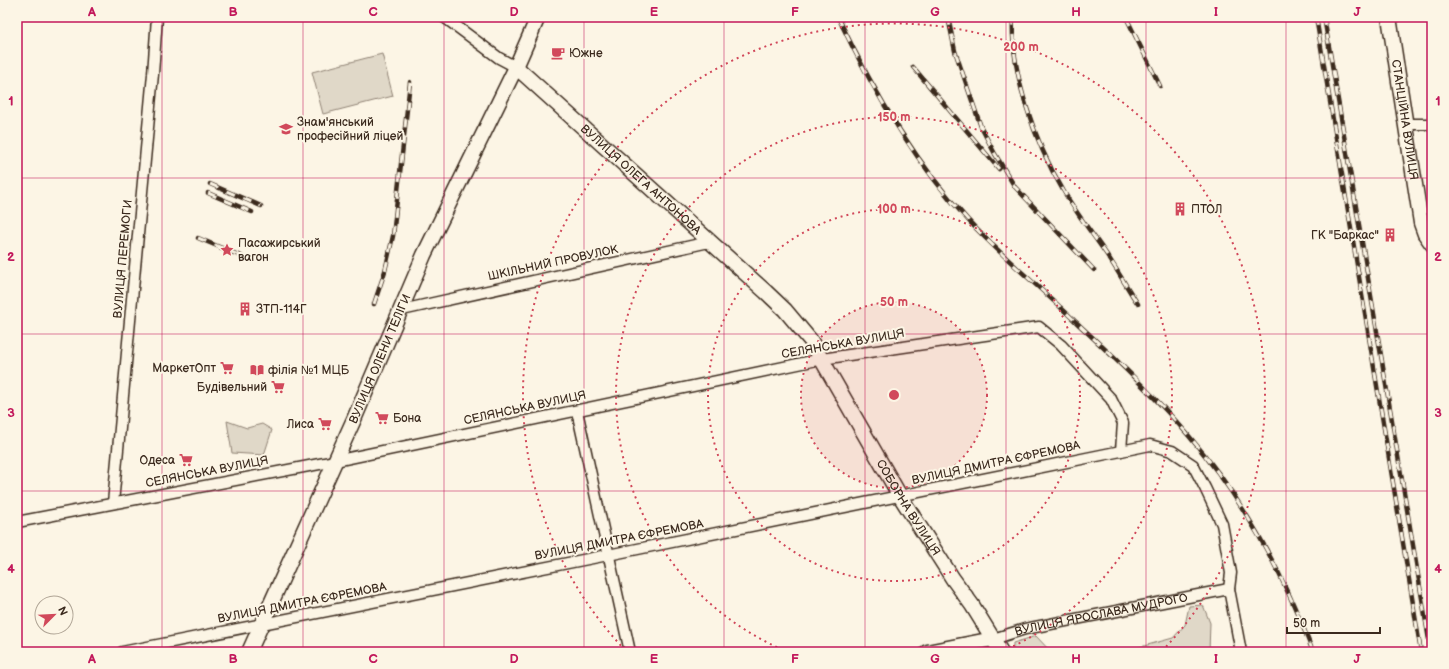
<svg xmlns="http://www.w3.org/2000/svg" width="1449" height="669" viewBox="0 0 1449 669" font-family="'Balsamiq Sans',sans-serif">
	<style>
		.green { fill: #e0d8c8; stroke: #8e8173 }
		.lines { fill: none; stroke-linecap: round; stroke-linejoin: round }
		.street-casing { stroke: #3b2a1e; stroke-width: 13 }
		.secondary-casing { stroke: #3b2a1e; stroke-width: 17 }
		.street { stroke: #fcf5e5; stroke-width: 10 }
		.secondary { stroke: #fcf5e5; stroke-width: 14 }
		.rail-casing { stroke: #3b2a1e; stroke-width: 4.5 }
		.rail { stroke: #fcf5e5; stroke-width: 3; stroke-dasharray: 9; stroke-linecap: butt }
		.grid { fill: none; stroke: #c2185b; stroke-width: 1; stroke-opacity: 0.55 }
		.ring { fill: none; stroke: #d1495b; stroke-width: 2; stroke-dasharray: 2 4 }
		.labels { text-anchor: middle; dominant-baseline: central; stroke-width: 4; stroke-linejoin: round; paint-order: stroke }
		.poi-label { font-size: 12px; fill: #3b2a1e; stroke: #fcf5e5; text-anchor: start }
		.street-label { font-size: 12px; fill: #3b2a1e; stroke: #fcf5e5 }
		.centre { fill: #d1495b; stroke: #fcf5e5; stroke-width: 2 }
		.ring-label { font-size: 12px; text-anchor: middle; font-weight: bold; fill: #d1495b; stroke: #fcf5e5; stroke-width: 4; stroke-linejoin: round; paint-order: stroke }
		.neatline { fill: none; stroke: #c2185b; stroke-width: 1.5 }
		.grid-label { font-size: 13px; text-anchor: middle; font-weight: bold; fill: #c2185b }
	</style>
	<rect width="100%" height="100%" fill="#fcf5e5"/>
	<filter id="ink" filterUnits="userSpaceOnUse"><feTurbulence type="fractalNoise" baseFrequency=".025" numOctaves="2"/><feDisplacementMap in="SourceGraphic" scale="8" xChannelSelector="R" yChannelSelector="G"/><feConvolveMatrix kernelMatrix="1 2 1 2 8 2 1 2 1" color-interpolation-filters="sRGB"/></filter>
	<g filter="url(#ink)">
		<path class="green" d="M382,54L393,96L323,114L312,72Z
			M227,421L247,428L262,424L272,430L264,455L232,453Z
			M1203,605L1210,623L1209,652H1122L1173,638L1185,625L1189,606Z
			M1036,636L1051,652H1013V643Z"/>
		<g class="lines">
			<g class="street-casing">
				<g id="street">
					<path d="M444,17L499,58L516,67"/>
					<path d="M1407,124H1432"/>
					<path d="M402,310L709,242"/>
					<path d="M577,411L630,652"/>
					<path d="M113,503L153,74L157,17"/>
					<path d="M17,522L335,461L822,359L1039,327L1061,345L1111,399L1123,423L1121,451L1150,445L1172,451L1193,465L1205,488L1222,524L1231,573L1229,589L1241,652"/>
					<path id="s1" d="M993,639L1025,629L1229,589"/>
					<path d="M122,652L608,555L1121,451"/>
				</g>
			</g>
			<g class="secondary-casing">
				<g id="secondary">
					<path id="s2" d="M1389,17L1421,223L1425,234L1432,244"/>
					<path id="s3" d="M516,67L766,292L785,310L811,341L900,496L953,579L972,605L1001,652"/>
					<path id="s4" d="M249,652L355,417L424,255L516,67L538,17"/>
					<path d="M927,652L993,639"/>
				</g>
			</g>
			<use href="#street" class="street"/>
			<use href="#secondary" class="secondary"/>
			<g class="rail-casing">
				<path id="rail" d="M838,17C872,89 913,160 968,220C1001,256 1040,287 1076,322C1115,358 1155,396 1189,436C1243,499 1284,575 1313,652
					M948,17L955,51L981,127L995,154L1015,187L1094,270
					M1013,17C1010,72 1035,143 1063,190C1076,213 1092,233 1107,255C1118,271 1127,288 1138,304
					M1126,17L1160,86
					M1316,17L1421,652
					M1324,17L1431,652
					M913,67L999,169
					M210,184L261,206
					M208,193L252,212
					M198,238L241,256
					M374,304L385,271L393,236L410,82"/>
			</g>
			<use href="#rail" class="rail"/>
		</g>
	</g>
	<path class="grid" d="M162,17V652M303,17V652M444,17V652M584,17V652M724,17V652M865,17V652M1006,17V652M1146,17V652M1286,17V652M17,178H1432M17,334H1432M17,491H1432"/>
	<circle cx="894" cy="395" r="93" fill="#d1495b" fill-opacity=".12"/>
	<g class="ring">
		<circle cx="894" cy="395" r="93"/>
		<circle cx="894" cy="395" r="186"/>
		<path d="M788 652A278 278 0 1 1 1000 652"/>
		<path d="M625 650A371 371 0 1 1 1163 650"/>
	</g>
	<defs>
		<g id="cafe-bare" transform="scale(1.08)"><path d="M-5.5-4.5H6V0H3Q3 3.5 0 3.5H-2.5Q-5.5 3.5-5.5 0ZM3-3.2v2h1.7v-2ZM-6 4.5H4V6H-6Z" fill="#d1495b" stroke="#fcf5e5" stroke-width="2.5" paint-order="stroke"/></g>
		<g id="university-bare" transform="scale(1.08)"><path d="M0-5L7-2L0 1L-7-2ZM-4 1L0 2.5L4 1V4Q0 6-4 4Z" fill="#d1495b" stroke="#fcf5e5" stroke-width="2.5" paint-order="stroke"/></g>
		<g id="building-bare" transform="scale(1.08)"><path d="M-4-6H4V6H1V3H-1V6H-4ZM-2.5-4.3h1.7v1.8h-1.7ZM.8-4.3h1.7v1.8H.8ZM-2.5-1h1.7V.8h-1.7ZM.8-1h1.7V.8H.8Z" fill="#d1495b" stroke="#fcf5e5" stroke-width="2.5" paint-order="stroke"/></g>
		<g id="sight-bare" transform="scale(1.08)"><path d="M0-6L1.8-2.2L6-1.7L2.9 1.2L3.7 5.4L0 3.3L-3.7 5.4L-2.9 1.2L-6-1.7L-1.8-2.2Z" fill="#d1495b" stroke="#fcf5e5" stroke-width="2.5" paint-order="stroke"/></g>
		<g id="supermarket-bare" transform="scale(1.08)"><path d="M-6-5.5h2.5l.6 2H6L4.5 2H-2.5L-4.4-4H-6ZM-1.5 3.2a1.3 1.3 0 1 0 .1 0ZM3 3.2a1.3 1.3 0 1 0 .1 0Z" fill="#d1495b" stroke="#fcf5e5" stroke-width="2.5" paint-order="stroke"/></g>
		<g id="library-bare" transform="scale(1.08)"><path d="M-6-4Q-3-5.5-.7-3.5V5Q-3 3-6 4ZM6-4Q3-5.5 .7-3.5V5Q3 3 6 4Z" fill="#d1495b" stroke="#fcf5e5" stroke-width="2.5" paint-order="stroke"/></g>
	</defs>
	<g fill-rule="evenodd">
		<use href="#cafe-bare" x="558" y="53"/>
		<use href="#university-bare" x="286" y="129"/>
		<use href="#building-bare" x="1180" y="209"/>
		<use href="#building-bare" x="1390" y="235"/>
		<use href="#sight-bare" x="227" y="250"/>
		<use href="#building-bare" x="245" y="309"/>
		<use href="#supermarket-bare" x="227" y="368"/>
		<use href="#library-bare" x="257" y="370"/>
		<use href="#supermarket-bare" x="278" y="387"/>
		<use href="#supermarket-bare" x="382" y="418"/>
		<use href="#supermarket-bare" x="325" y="424"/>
		<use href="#supermarket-bare" x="186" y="460"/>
	</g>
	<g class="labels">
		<g class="poi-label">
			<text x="569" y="53">Южне</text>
			<text x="297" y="122">Знам'янський<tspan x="297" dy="14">професійний ліцей</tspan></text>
			<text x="1191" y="209">ПТОЛ</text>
			<text x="1379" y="235" text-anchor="end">ГК "Баркас"</text>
			<text x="238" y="243">Пасажирський<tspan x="238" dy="14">вагон</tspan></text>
			<text x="256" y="309">ЗТП-114Г</text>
			<text x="216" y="368" text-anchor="end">МаркетОпт</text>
			<text x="268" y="370">філія №1 МЦБ</text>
			<text x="267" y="387" text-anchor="end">Будівельний</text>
			<text x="393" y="418">Бона</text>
			<text x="314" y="424" text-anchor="end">Лиса</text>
			<text x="175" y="460" text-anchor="end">Одеса</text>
		</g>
		<g class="street-label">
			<text stroke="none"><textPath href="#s2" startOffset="104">СТАНЦІЙНА ВУЛИЦЯ</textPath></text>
			<text stroke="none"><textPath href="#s3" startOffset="168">ВУЛИЦЯ ОЛЕГА АНТОНОВА</textPath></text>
			<text transform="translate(123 259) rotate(-85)">ВУЛИЦЯ ПЕРЕМОГИ</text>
			<text transform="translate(553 263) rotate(-12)">ШКІЛЬНИЙ ПРОВУЛОК</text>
			<text transform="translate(843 344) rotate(-10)">СЕЛЯНСЬКА ВУЛИЦЯ</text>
			<text stroke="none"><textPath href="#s4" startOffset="321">ВУЛИЦЯ ОЛЕНИ ТЕЛІГИ</textPath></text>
			<text transform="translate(525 408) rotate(-12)">СЕЛЯНСЬКА ВУЛИЦЯ</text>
			<text transform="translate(996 463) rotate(-12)">ВУЛИЦЯ ДМИТРА ЄФРЕМОВА</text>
			<text transform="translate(207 472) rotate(-11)">СЕЛЯНСЬКА ВУЛИЦЯ</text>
			<text stroke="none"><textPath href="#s3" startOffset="596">СОБОРНА ВУЛИЦЯ</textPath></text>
			<text transform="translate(619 540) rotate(-11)">ВУЛИЦЯ ДМИТРА ЄФРЕМОВА</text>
			<text transform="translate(302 603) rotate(-11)">ВУЛИЦЯ ДМИТРА ЄФРЕМОВА</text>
			<text stroke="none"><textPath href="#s1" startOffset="111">ВУЛИЦЯ ЯРОСЛАВА МУДРОГО</textPath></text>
		</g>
	</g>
	<circle cx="894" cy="395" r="6" class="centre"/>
	<g class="ring-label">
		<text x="1021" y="51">200 m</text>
		<text x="894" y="121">150 m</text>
		<text x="894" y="213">100 m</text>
		<text x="894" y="306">50 m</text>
	</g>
	<rect width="1449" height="669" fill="none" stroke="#fcf5e5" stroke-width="44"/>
	<g transform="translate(54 615) rotate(66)"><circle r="19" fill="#fcf5e5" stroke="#afa495"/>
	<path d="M0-3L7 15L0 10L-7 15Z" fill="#d1495b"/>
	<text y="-6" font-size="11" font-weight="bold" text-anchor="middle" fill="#3b2a1e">N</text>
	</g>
	<path d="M1287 627v6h93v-6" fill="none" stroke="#3b2a1e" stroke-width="2"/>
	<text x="1293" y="627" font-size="12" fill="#3b2a1e" stroke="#fcf5e5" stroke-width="3" paint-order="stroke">50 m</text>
	<rect x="22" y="22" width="1405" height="625" class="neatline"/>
	<g class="grid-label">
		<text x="92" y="16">A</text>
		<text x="233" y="16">B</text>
		<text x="373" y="16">C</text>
		<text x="514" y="16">D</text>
		<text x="654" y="16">E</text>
		<text x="795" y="16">F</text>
		<text x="935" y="16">G</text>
		<text x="1076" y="16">H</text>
		<text x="1216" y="16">I</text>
		<text x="1357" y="16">J</text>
		<text x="11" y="105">1</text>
		<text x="1438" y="105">1</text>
		<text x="11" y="261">2</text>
		<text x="1438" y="261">2</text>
		<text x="11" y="417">3</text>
		<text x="1438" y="417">3</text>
		<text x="11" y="573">4</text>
		<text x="1438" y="573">4</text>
		<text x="92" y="663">A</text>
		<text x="233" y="663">B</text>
		<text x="373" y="663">C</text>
		<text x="514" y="663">D</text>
		<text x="654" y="663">E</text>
		<text x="795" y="663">F</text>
		<text x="935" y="663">G</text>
		<text x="1076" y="663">H</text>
		<text x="1216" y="663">I</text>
		<text x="1357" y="663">J</text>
	</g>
</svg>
